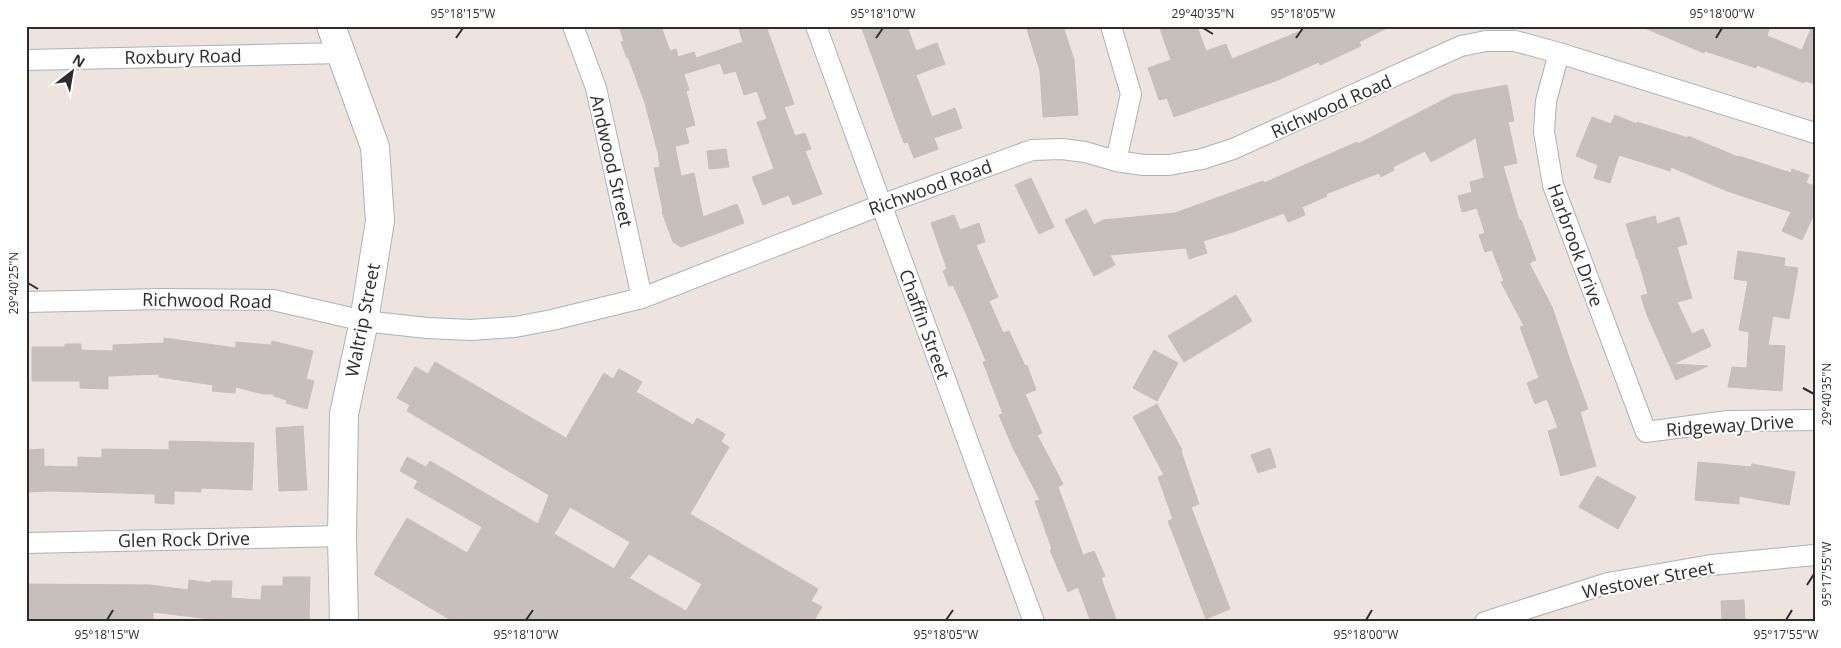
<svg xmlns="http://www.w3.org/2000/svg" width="1841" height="648" viewBox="0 0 1841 648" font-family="'Open Sans',sans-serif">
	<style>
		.building { fill: #c6bfbb; stroke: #c9bfb9; fill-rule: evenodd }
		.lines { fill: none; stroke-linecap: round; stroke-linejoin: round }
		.street-casing { stroke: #acb2b8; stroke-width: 22 }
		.secondary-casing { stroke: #acb2b8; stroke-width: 30 }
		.street { stroke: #fff; stroke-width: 20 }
		.secondary { stroke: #fff; stroke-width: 28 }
		.ticks { fill: none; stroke: #2c2c2c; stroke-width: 2 }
		.labels { text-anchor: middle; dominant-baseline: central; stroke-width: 4; stroke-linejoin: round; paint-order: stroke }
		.street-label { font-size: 18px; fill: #2c2c2c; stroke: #fff }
		.neatline { fill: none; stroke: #2c2c2c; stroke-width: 2 }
		.ticks-label { font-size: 12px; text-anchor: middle; fill: #2c2c2c }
	</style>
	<rect width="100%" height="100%" fill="#ede4e0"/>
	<path class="building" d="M619,26H661L670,51L676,49L678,57L694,52L696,58L743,42L738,26H766L794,104L784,107L795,136L805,133L811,149L805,151L822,194L793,205L789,195L763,205L752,177L774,169L757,122L767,119L757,91L744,95L736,71L724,74L720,63L684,74L689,90L686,91L695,125L685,128L689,143L675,146L681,176L694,173L703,217L737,204L744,223L681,247L673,242L662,212L663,211L654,168L660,167L658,153L645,103L628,57L627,58L621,42L624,41Z
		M861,26H907L916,51L937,43L945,64L916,75L932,117L955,108L962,128L934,138L938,149L914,158L908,142L904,143Z
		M1026,26H1063L1074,60L1078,115L1043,117L1040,71Z
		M1159,26H1197L1206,51L1226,44L1232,59L1313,26H1391L1359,42L1361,46L1320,65L1319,62L1278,80L1174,117L1167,98L1159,100L1148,68L1171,60Z
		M1640,26H1770L1767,36L1802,50L1812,26H1815V84L1805,81L1804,83L1757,65L1756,68L1705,51L1704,53Z
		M1507,85L1514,121L1508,122L1517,163L1503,166L1519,220H1521L1536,260L1529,263L1552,307L1570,360L1588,409L1580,412L1596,466L1561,476L1548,431L1558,428L1547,399L1535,404L1527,383L1539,378L1520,327L1524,326L1501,282L1504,281L1492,250L1485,252L1479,235L1485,233L1477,208L1462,212L1458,196L1472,192L1470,182L1484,178L1476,138L1431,162L1425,151L1393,167L1394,170L1381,177L1379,173L1326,194L1327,196L1302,207L1305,215L1288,222L1284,213L1236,231L1203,241L1207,253L1189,259L1186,248L1110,255L1115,265L1094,276L1065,220L1086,209L1094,225L1103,220L1175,213L1263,181L1264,183L1357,142L1358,144L1453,95Z
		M1615,115L1637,124V122L1688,138V136L1738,157L1739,156L1791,173L1792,169L1809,175L1806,183L1815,186V212L1802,240L1782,231L1791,212L1727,191L1671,167L1670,171L1619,155L1610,183L1594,178L1598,165L1576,156L1592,117L1611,124Z
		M726,149L729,167L709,169L707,151Z
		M1031,178L1054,227L1039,234L1015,185Z
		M954,215L960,230L979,223L985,242L976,245L998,297L989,301L1003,333L1009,331L1025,366L1027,365L1036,390L1025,394L1042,433L1037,435L1063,484L1058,487L1083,555L1094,551L1105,576L1101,578L1117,622H1091L1078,587L1068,592L1050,550L1052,549L1035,501L1040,500L1013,448L999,415L1003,414L983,362L986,361L965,311L953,285L949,286L943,271L947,269L931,223Z
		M1655,216L1657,224L1679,217L1687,244L1677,247L1692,298L1677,302L1692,334L1703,329L1711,346L1673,364L1708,366L1676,380L1647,315L1641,296L1648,294L1638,259H1637L1626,224Z
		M1738,251L1785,258L1784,266L1798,268L1789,319L1773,316L1768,345L1785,346L1782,391L1728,387L1732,367L1747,368L1749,332L1739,330L1748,281L1734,279Z
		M1236,295L1252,321L1184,362L1168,336Z
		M164,338L236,348V342L271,345L272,341L313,351L306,379L314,381L307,409L286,403L287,400L274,396V394H263L236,387L235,393L212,391L213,385L159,377V374L108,376V389L80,388V381H32V347H65V344H81V350L113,351V345L164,343Z
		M1154,350L1178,363L1157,401L1133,388Z
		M435,362L566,438L604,373L613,379L619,369L642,382L636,392L693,425L697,418L725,434L721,442L729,447L690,514L818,589L811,601L822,607L813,622H454L374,574L407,518L467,553L482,527L414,488L418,481L400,471L407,457L426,467L430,461L538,524L549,495L407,411L410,405L397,398L415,367L428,374ZM570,507L630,542L614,569L554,534ZM649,554L702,584L686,611L629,578Z
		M1157,404L1182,450L1181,451L1199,504L1191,507L1230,609L1206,619L1168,521L1173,519L1158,477L1164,475L1133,417Z
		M303,426L307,490L279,491L276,428Z
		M169,441L254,443L252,490L201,488V492L174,491V504L155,503V494L51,491L26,492V450L44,449V466L78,467V457L102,458V449L169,450Z
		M1270,448L1276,467L1258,473L1251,455Z
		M1698,462L1751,467L1752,464L1795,472L1789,505L1739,496V504L1695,500Z
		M1597,476L1636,497L1618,529L1579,507Z
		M283,577H310L309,622H209L210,619L153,612V622H28V619H26V584L150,585L188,590L189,580L211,583V581H232L231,598L261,600L262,586H283Z
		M1744,600L1745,622H1722L1721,601Z"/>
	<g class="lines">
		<g class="street-casing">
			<path id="street" d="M573,26L596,88L642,298
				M816,26L1034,622
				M1111,26L1131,94L1116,161
				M1559,53L1546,101L1544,132L1553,185L1646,432L1728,421L1815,420
				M26,60L341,53
				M26,302L161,299L273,300L364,321L427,328L471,330L515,327L552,320L642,298L881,205L1032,150L1062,149L1085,152L1116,161L1144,165H1169L1202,159L1233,149L1461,46L1486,41H1515L1559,53L1815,133
				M26,543L342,536
				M1485,622L1608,583L1711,565L1815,555"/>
		</g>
		<g class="secondary-casing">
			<path id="secondary" d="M331,26L375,147L380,221L364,321L344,414L342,536L344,622"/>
		</g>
		<use href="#street" class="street"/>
		<use href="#secondary" class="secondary"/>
	</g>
	<path class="ticks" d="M1203,28L1213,34M456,38L463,28M876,38L883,28M1296,38L1303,28M1716,38L1722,28M28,283L38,289M1803,388L1814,394M1807,585L1814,574M107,620L113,610M526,620L533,610M946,620L953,610M1366,620L1372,610M1786,620L1792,610"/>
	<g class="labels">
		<g class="street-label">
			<text transform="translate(183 56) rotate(-1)">Roxbury Road</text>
			<text transform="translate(1331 106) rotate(-24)">Richwood Road</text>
			<text transform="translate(612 161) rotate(77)">Andwood Street</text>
			<text transform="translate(930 187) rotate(-20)">Richwood Road</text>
			<text transform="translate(1576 245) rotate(70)">Harbrook Drive</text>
			<text transform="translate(207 300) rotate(1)">Richwood Road</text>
			<text transform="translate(362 320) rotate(-79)">Waltrip Street</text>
			<text transform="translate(925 324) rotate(70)">Chaffin Street</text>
			<text transform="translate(1730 425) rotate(-4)">Ridgeway Drive</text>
			<text transform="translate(184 539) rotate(-1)">Glen Rock Drive</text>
			<text transform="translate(1648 579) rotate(-11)">Westover Street</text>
		</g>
	</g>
	<rect width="1841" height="648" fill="none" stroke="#ffffff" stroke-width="55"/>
	<g transform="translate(72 72) rotate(31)" stroke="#ffffff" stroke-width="4" paint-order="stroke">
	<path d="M0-4L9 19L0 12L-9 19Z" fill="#2c2c2c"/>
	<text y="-8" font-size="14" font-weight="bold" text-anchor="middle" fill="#2c2c2c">N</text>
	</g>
	<rect x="28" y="28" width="1786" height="592" class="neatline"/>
	<g class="ticks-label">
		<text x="463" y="18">95°18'15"W</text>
		<text x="883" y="18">95°18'10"W</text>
		<text x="1203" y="18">29°40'35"N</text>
		<text x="1303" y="18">95°18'05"W</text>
		<text x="1722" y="18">95°18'00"W</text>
		<text transform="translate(14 283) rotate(-90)" y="4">29°40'25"N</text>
		<text transform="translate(1827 394) rotate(-90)" y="4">29°40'35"N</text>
		<text transform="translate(1827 574) rotate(-90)" y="4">95°17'55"W</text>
		<text x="107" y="639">95°18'15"W</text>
		<text x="526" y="639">95°18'10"W</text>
		<text x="946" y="639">95°18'05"W</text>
		<text x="1366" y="639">95°18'00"W</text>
		<text x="1786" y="639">95°17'55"W</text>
	</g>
</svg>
